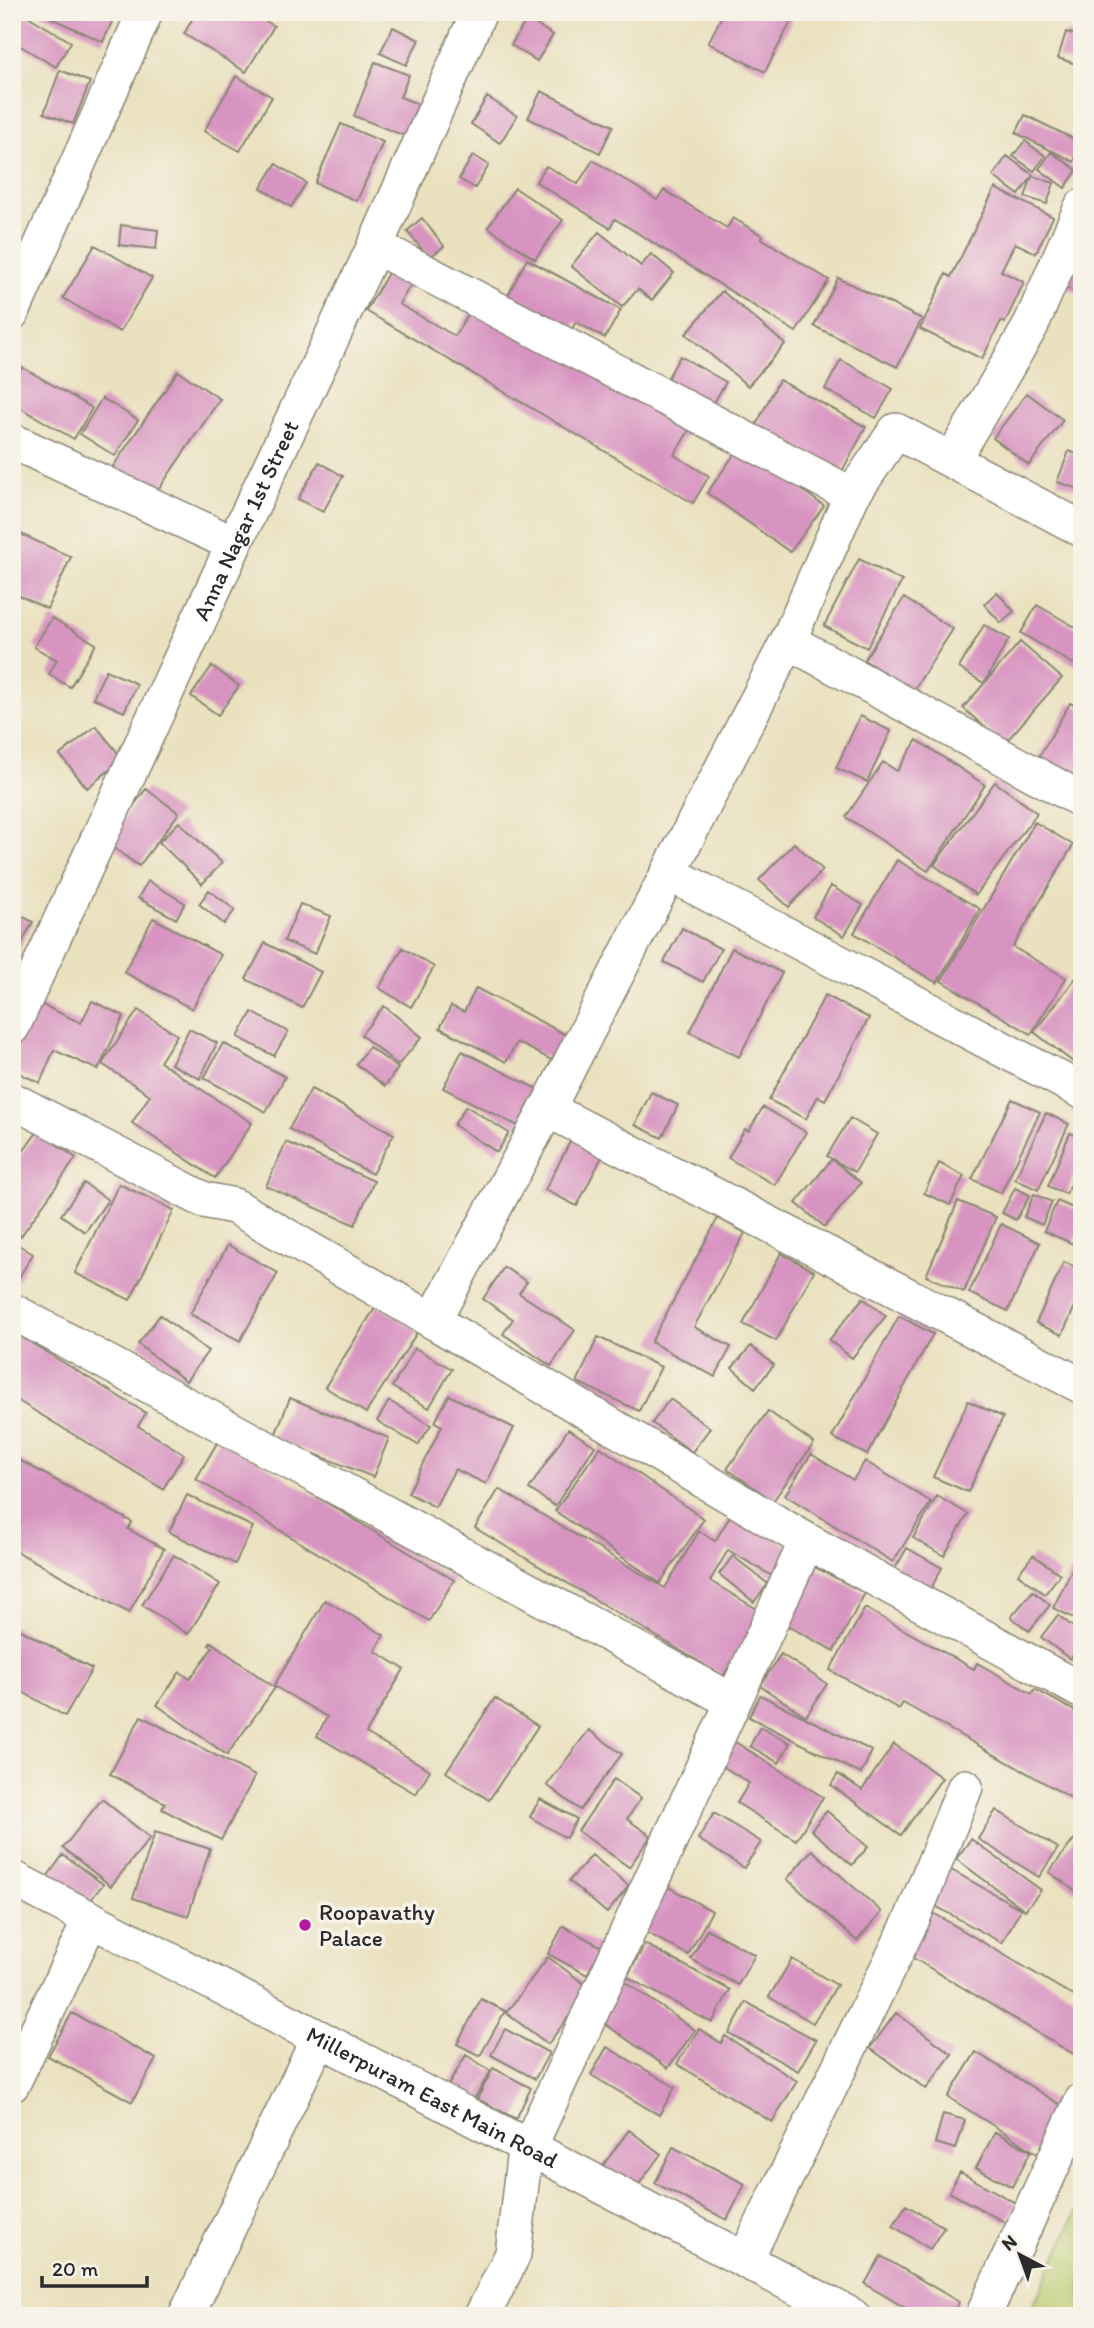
<svg xmlns="http://www.w3.org/2000/svg" width="1094" height="2328" viewBox="0 0 1094 2328" font-family="Itim,sans-serif">
	<style>
		.green { fill: #b8ca6d; stroke: #727a4c; stroke-width: 2 }
		.building { fill: #d894c1 }
		.lines { fill: none; stroke-linecap: round; stroke-linejoin: round }
		.minor-casing { stroke: #8a8675; stroke-width: 38 }
		.minor { stroke: #fff; stroke-width: 35 }
		.poi-dot { fill: #b5179e; stroke: #f7f3e8; stroke-width: 2.5 }
		.labels { text-anchor: middle; dominant-baseline: central; stroke-width: 7; stroke-linejoin: round; paint-order: stroke }
		.street-label { font-size: 23px; fill: #2b2b2b; stroke: #f7f3e8 }
		.poi-label { font-size: 23px; fill: #2b2b2b; stroke: #f7f3e8; text-anchor: start }
	</style>
	<rect width="100%" height="100%" fill="#f7f3e8"/>
	<filter id="ink" filterUnits="userSpaceOnUse"><feTurbulence type="fractalNoise" baseFrequency=".0143" numOctaves="2"/><feDisplacementMap in="SourceGraphic" scale="14" xChannelSelector="R" yChannelSelector="G"/><feConvolveMatrix kernelMatrix="1 2 1 2 8 2 1 2 1" color-interpolation-filters="sRGB"/></filter>
	<filter id="wash" filterUnits="userSpaceOnUse"><feTurbulence type="fractalNoise" baseFrequency=".00686" numOctaves="4" result="noise"/><feDisplacementMap in="SourceGraphic" scale="28" xChannelSelector="R" yChannelSelector="G"/><feGaussianBlur stdDeviation="1.57" result="paint"/><feColorMatrix in="noise" values="0 0 0 0 0 0 0 0 0 0 0 0 0 0 0 0 0 1.4 0 .05"/><feComposite in="paint" operator="in"/></filter>
	<g filter="url(#wash)">
		<rect width="100%" height="100%" fill="#eae1bf"/>
		<path class="green" d="M1082,2201V2316H1028Z"/>
		<g id="blocks">
			<path class="building" d="M12,12H21L71,42L56,67L12,41Z
				M38,12H115L116,13L103,42Z
				M196,12H250L274,26L246,72L184,34Z
				M724,12H796L765,72L708,43Z
				M527,19L553,35L537,61L511,45Z
				M393,27L419,40L406,65L380,53Z
				M1066,32L1082,37V66L1058,58Z
				M375,62L409,75L400,97L418,104L405,136L354,116Z
				M60,70L90,82L73,124L44,113Z
				M236,76L272,97L240,151L204,131Z
				M541,91L613,126L600,153L528,118Z
				M487,97L517,116L500,143L471,124Z
				M1025,115L1082,143L1074,162L1016,133Z
				M341,124L383,142L357,201L315,183Z
				M1025,141L1045,156L1034,171L1013,156Z
				M1051,152L1077,170L1065,188L1039,169Z
				M473,155L489,165L475,188L459,179Z
				M1007,156L1033,175L1019,195L993,176Z
				M593,160L657,200L664,190L727,228L733,218L763,236L761,238L829,280L796,332L615,219L610,228L536,182L546,166L578,184Z
				M276,164L306,183L291,207L261,188Z
				M1032,176L1054,183L1047,204L1025,197Z
				M515,188L563,220L535,259L488,227Z
				M995,188L1053,217L1036,253L1015,243L1001,271L1024,282L1005,323L1001,321L982,359L920,329L946,274L951,277Z
				M422,218L444,246L429,258L407,231Z
				M121,225L158,230L156,249L119,245Z
				M599,232L641,266L651,254L674,273L652,300L638,289L622,307L571,266Z
				M95,245L152,278L120,332L63,298Z
				M527,259L621,310L605,338L576,322L568,336L505,301Z
				M1064,260L1082,268V294L1055,283Z
				M391,268L413,281L399,304L455,336L474,303L690,429L674,455L709,476L693,503L366,311Z
				M838,278L922,319L897,367L814,326Z
				M722,291L785,344L748,386L686,334Z
				M680,356L726,382L709,411L663,386Z
				M841,360L893,389L876,418L825,389Z
				M22,367L92,408L74,439L12,403V385Z
				M178,371L220,399L152,499L110,471Z
				M779,380L866,427L841,473L754,429Z
				M1027,393L1063,420L1029,465L993,438Z
				M102,398L138,420L115,456L80,434Z
				M741,445L824,506L790,552L707,493Z
				M1069,451L1082,456V481L1079,489L1057,482Z
				M319,462L343,476L323,512L298,499Z
				M12,530L71,557L47,609L12,592Z
				M859,559L902,581L867,648L824,626Z
				M997,592L1014,611L1001,623L984,604Z
				M904,598L953,629L913,691L864,660Z
				M1037,605L1082,631V669L1021,633Z
				M52,618L96,644L70,687L49,674L57,660L34,647Z
				M984,625L1009,639L984,683L959,668Z
				M1020,642L1062,678L1004,744L963,708Z
				M212,666L239,686L218,715L191,696Z
				M106,670L137,684L124,712L93,698Z
				M1070,703L1082,709V782L1039,757Z
				M860,716L891,731L867,782L836,768Z
				M96,726L123,759L87,788L60,755Z
				M917,740L985,785L928,871L846,817L883,762L897,771Z
				M995,782L1037,813L976,895L934,865Z
				M146,789L179,813L139,866L106,842Z
				M179,822L222,863L202,884L159,842Z
				M1035,822L1073,845L1013,947L1066,978L1031,1034L941,981Z
				M794,843L823,870L789,907L759,880Z
				M897,860L980,909L937,983L854,933Z
				M148,881L185,903L176,919L138,898Z
				M831,886L863,905L844,936L813,917Z
				M209,890L235,910L224,924L199,904Z
				M300,904L331,916L315,954L284,941Z
				M12,911L33,922L16,953L12,951Z
				M153,918L221,955L192,1009L124,972Z
				M682,928L721,949L703,982L664,962Z
				M265,943L321,972L302,1008L246,979Z
				M403,948L434,967L411,1007L379,988Z
				M732,948L782,973L739,1057L690,1032Z
				M1082,970V1050L1073,1062L1034,1032Z
				M476,988L574,1039L561,1065L517,1042L506,1062L440,1028L451,1006L464,1012Z
				M825,995L869,1018L825,1100L818,1096L806,1119L769,1100Z
				M32,1000L81,1023L92,1001L124,1016L98,1070L54,1050L40,1083L12,1070V1041Z
				M384,1006L422,1037L398,1065L361,1035Z
				M138,1010L177,1035L160,1062L252,1123L215,1178L132,1123L150,1095L102,1064Z
				M252,1012L288,1032L274,1056L238,1037Z
				M189,1029L217,1043L200,1079L171,1064Z
				M223,1043L285,1077L266,1112L204,1078Z
				M369,1047L398,1068L385,1086L356,1064Z
				M462,1051L537,1089L518,1126L443,1088Z
				M311,1089L394,1134L372,1174L289,1129Z
				M651,1092L678,1105L662,1138L635,1125Z
				M1012,1099L1040,1112L1001,1193L972,1179Z
				M466,1106L509,1133L497,1152L454,1125Z
				M763,1107L806,1132L775,1185L728,1158L745,1129L749,1131Z
				M1046,1113L1069,1124L1038,1190L1015,1179Z
				M850,1118L877,1134L855,1172L827,1156Z
				M38,1131L76,1158L21,1236L12,1229V1167Z
				M1070,1133L1082,1138V1156L1066,1194L1048,1186Z
				M572,1138L604,1153L577,1206L545,1190Z
				M286,1142L374,1181L355,1225L266,1186Z
				M832,1159L861,1183L825,1227L796,1203Z
				M939,1163L964,1176L950,1205L924,1193Z
				M84,1183L108,1200L85,1232L61,1215Z
				M119,1184L174,1210L130,1300L75,1273Z
				M1015,1188L1030,1195L1016,1220L1002,1213Z
				M1034,1194L1052,1202L1042,1225L1024,1217Z
				M958,1201L996,1217L964,1292L926,1276Z
				M1057,1201L1082,1212V1224L1073,1244L1044,1231Z
				M718,1218L745,1233L694,1327L731,1347L715,1377L651,1342Z
				M1001,1224L1040,1243L1008,1311L969,1293Z
				M12,1241L33,1254L12,1289Z
				M228,1245L278,1273L240,1341L190,1314Z
				M781,1253L814,1271L776,1341L743,1324Z
				M1064,1262L1082,1270V1291L1062,1335L1036,1323Z
				M504,1267L527,1282L519,1293L575,1330L551,1366L503,1334L513,1319L483,1299Z
				M863,1298L886,1316L852,1358L829,1340Z
				M377,1305L418,1331L366,1413L325,1387Z
				M160,1315L208,1351L186,1381L138,1344Z
				M899,1316L933,1334L867,1455L832,1437Z
				M15,1333L146,1413L138,1426L184,1454L163,1489L12,1397V1338Z
				M598,1337L661,1367L639,1411L577,1382Z
				M751,1346L774,1365L755,1388L732,1368Z
				M415,1348L452,1369L429,1408L392,1387Z
				M449,1395L514,1428L486,1484L455,1469L435,1507L408,1493L442,1426L435,1422Z
				M290,1398L389,1438L373,1477L274,1438Z
				M670,1399L710,1428L692,1452L652,1423Z
				M389,1401L431,1425L418,1445L377,1421Z
				M968,1401L1003,1417L968,1492L933,1477Z
				M768,1411L814,1443L773,1501L727,1469Z
				M568,1429L595,1446L555,1506L529,1489Z
				M220,1438L454,1580L429,1621L196,1479Z
				M600,1447L704,1519L660,1583L555,1511Z
				M811,1454L853,1480L865,1461L931,1502L893,1562L785,1495Z
				M12,1456L132,1522L128,1529L164,1549L129,1613L12,1549Z
				M499,1489L665,1588L699,1531L715,1541L732,1513L796,1551L779,1580L728,1550L710,1581L762,1612L723,1676L475,1528Z
				M187,1495L253,1527L235,1564L169,1532Z
				M937,1496L968,1514L944,1556L913,1538Z
				M907,1548L942,1568L929,1592L893,1572Z
				M174,1555L220,1584L188,1634L142,1605Z
				M1033,1555L1060,1574L1045,1594L1018,1574Z
				M733,1556L768,1584L754,1602L719,1574Z
				M1074,1565L1082,1569V1622L1053,1608Z
				M815,1567L865,1593L834,1651L784,1624Z
				M1033,1591L1050,1605L1029,1631L1011,1617Z
				M325,1600L384,1635L375,1651L404,1669L366,1733L430,1770L416,1794L317,1736L327,1717L274,1686Z
				M865,1608L974,1669L977,1663L1032,1694L1035,1689L1082,1715V1804L903,1703L899,1709L830,1670Z
				M1058,1615L1082,1634V1643L1070,1659L1041,1637Z
				M12,1625L92,1669L65,1716L12,1686Z
				M211,1642L275,1688L227,1755L157,1705L180,1672L190,1679L213,1647L209,1645Z
				M781,1654L827,1684L806,1716L760,1686Z
				M760,1695L872,1751L861,1774L749,1717Z
				M495,1698L538,1726L489,1800L446,1772Z
				M141,1716L255,1776L221,1840L162,1809L165,1803L110,1774Z
				M760,1727L790,1743L779,1763L750,1746Z
				M589,1730L622,1754L580,1810L547,1785Z
				M732,1740L823,1797L796,1840L737,1803L749,1783L718,1763Z
				M894,1744L942,1778L901,1835L831,1785L838,1774L862,1790Z
				M614,1779L641,1798L627,1819L651,1836L629,1867L578,1831Z
				M102,1799L150,1838L111,1886L63,1848Z
				M540,1799L577,1819L566,1838L530,1817Z
				M996,1810L1058,1848L1039,1877L978,1839Z
				M827,1811L868,1847L852,1865L811,1830Z
				M714,1813L761,1842L744,1868L698,1839Z
				M1082,1829V1896L1049,1872Z
				M155,1832L210,1849L188,1916L133,1898Z
				M971,1839L1041,1890L1025,1910L956,1859Z
				M812,1850L882,1912L857,1941L787,1879Z
				M63,1855L103,1884L87,1905L47,1877Z
				M592,1855L629,1886L607,1913L569,1881Z
				M944,1866L1021,1909L1002,1943L925,1900Z
				M665,1885L712,1911L688,1955L640,1929Z
				M930,1911L1082,2001L1080,2058L905,1953Z
				M563,1926L602,1947L587,1975L548,1954Z
				M707,1929L755,1955L738,1985L691,1959Z
				M645,1944L730,1990L712,2023L627,1977Z
				M548,1957L590,1988L548,2044L506,2013Z
				M792,1959L837,1985L813,2023L769,1997Z
				M621,1979L695,2030L668,2068L595,2017Z
				M481,1999L505,2011L480,2056L457,2044Z
				M746,2002L816,2040L798,2071L729,2033Z
				M72,2013L156,2059L132,2102L48,2056Z
				M896,2013L952,2054L926,2089L870,2048Z
				M505,2029L549,2053L535,2079L491,2055Z
				M699,2029L721,2043L725,2036L797,2081L772,2122L677,2064Z
				M607,2047L675,2087L659,2115L591,2075Z
				M976,2052L1067,2109L1038,2154L948,2097Z
				M466,2055L491,2071L465,2114L440,2099Z
				M493,2068L531,2088L516,2119L477,2099Z
				M943,2114L965,2120L956,2149L935,2143Z
				M629,2130L661,2154L631,2195L598,2172Z
				M995,2132L1031,2151L1012,2187L976,2168Z
				M673,2147L745,2184L727,2220L655,2183Z
				M960,2172L1017,2204L1006,2223L949,2192Z
				M906,2205L944,2227L930,2249L893,2226Z
				M881,2256L959,2302L951,2316H919L865,2284Z"/>
		</g>
	</g>
	<g filter="url(#ink)">
		<use href="#blocks" fill-opacity="0" stroke="#8a8675" stroke-width="2"/>
		<g class="lines">
			<g class="minor-casing">
				<g id="minor">
					<path d="M375,246L852,495"/>
					<path d="M12,312L145,12"/>
					<path d="M12,441L234,544"/>
					<path d="M952,460L1030,327L1082,207"/>
					<path d="M1082,529L896,431L852,495L788,641L547,1109L433,1321L807,1541L1082,1691"/>
					<path d="M788,641L1082,800"/>
					<path d="M669,873L1082,1091"/>
					<path id="s1" d="M12,1027L234,544L375,246L479,12"/>
					<path d="M12,1100L204,1200L234,1206L433,1321"/>
					<path d="M547,1109L1082,1386"/>
					<path d="M12,1311L732,1701"/>
					<path id="s2" d="M12,1878L852,2316"/>
					<path d="M12,2084L91,1919"/>
					<path d="M745,2260L912,1919L965,1787"/>
					<path d="M186,2316L319,2038"/>
					<path d="M482,2316L513,2254L524,2158L807,1541"/>
					<path d="M983,2316L1082,2101"/>
				</g>
			</g>
			<use href="#minor" class="minor"/>
		</g>
	</g>
	<circle class="poi-dot" cx="305" cy="1925" r="7"/>
	<g class="labels">
		<g class="street-label">
			<text stroke="none"><textPath href="#s1" startOffset="558">Anna Nagar 1st Street</textPath></text>
			<text stroke="none"><textPath href="#s2" startOffset="474">Millerpuram East Main Road</textPath></text>
		</g>
		<g class="poi-label">
			<text x="319" y="1912">Roopavathy<tspan x="319" dy="26">Palace</tspan></text>
		</g>
	</g>
	<rect width="1094" height="2328" fill="none" stroke="#f7f3e8" stroke-width="42"/>
	<g transform="translate(1020 2255) rotate(319)" stroke="#f7f3e8" stroke-width="5" paint-order="stroke">
	<path d="M0-5L12 26L0 18L-12 26Z" fill="#2b2b2b"/>
	<text y="-10" font-size="19" font-weight="bold" text-anchor="middle" fill="#2b2b2b">N</text>
	</g>
	<path d="M42 2276v10h105v-10" fill="none" stroke="#2b2b2b" stroke-width="3.5"/>
	<text x="52" y="2276" font-size="21" fill="#2b2b2b" stroke="#f7f3e8" stroke-width="5" paint-order="stroke">20 m</text>
</svg>
